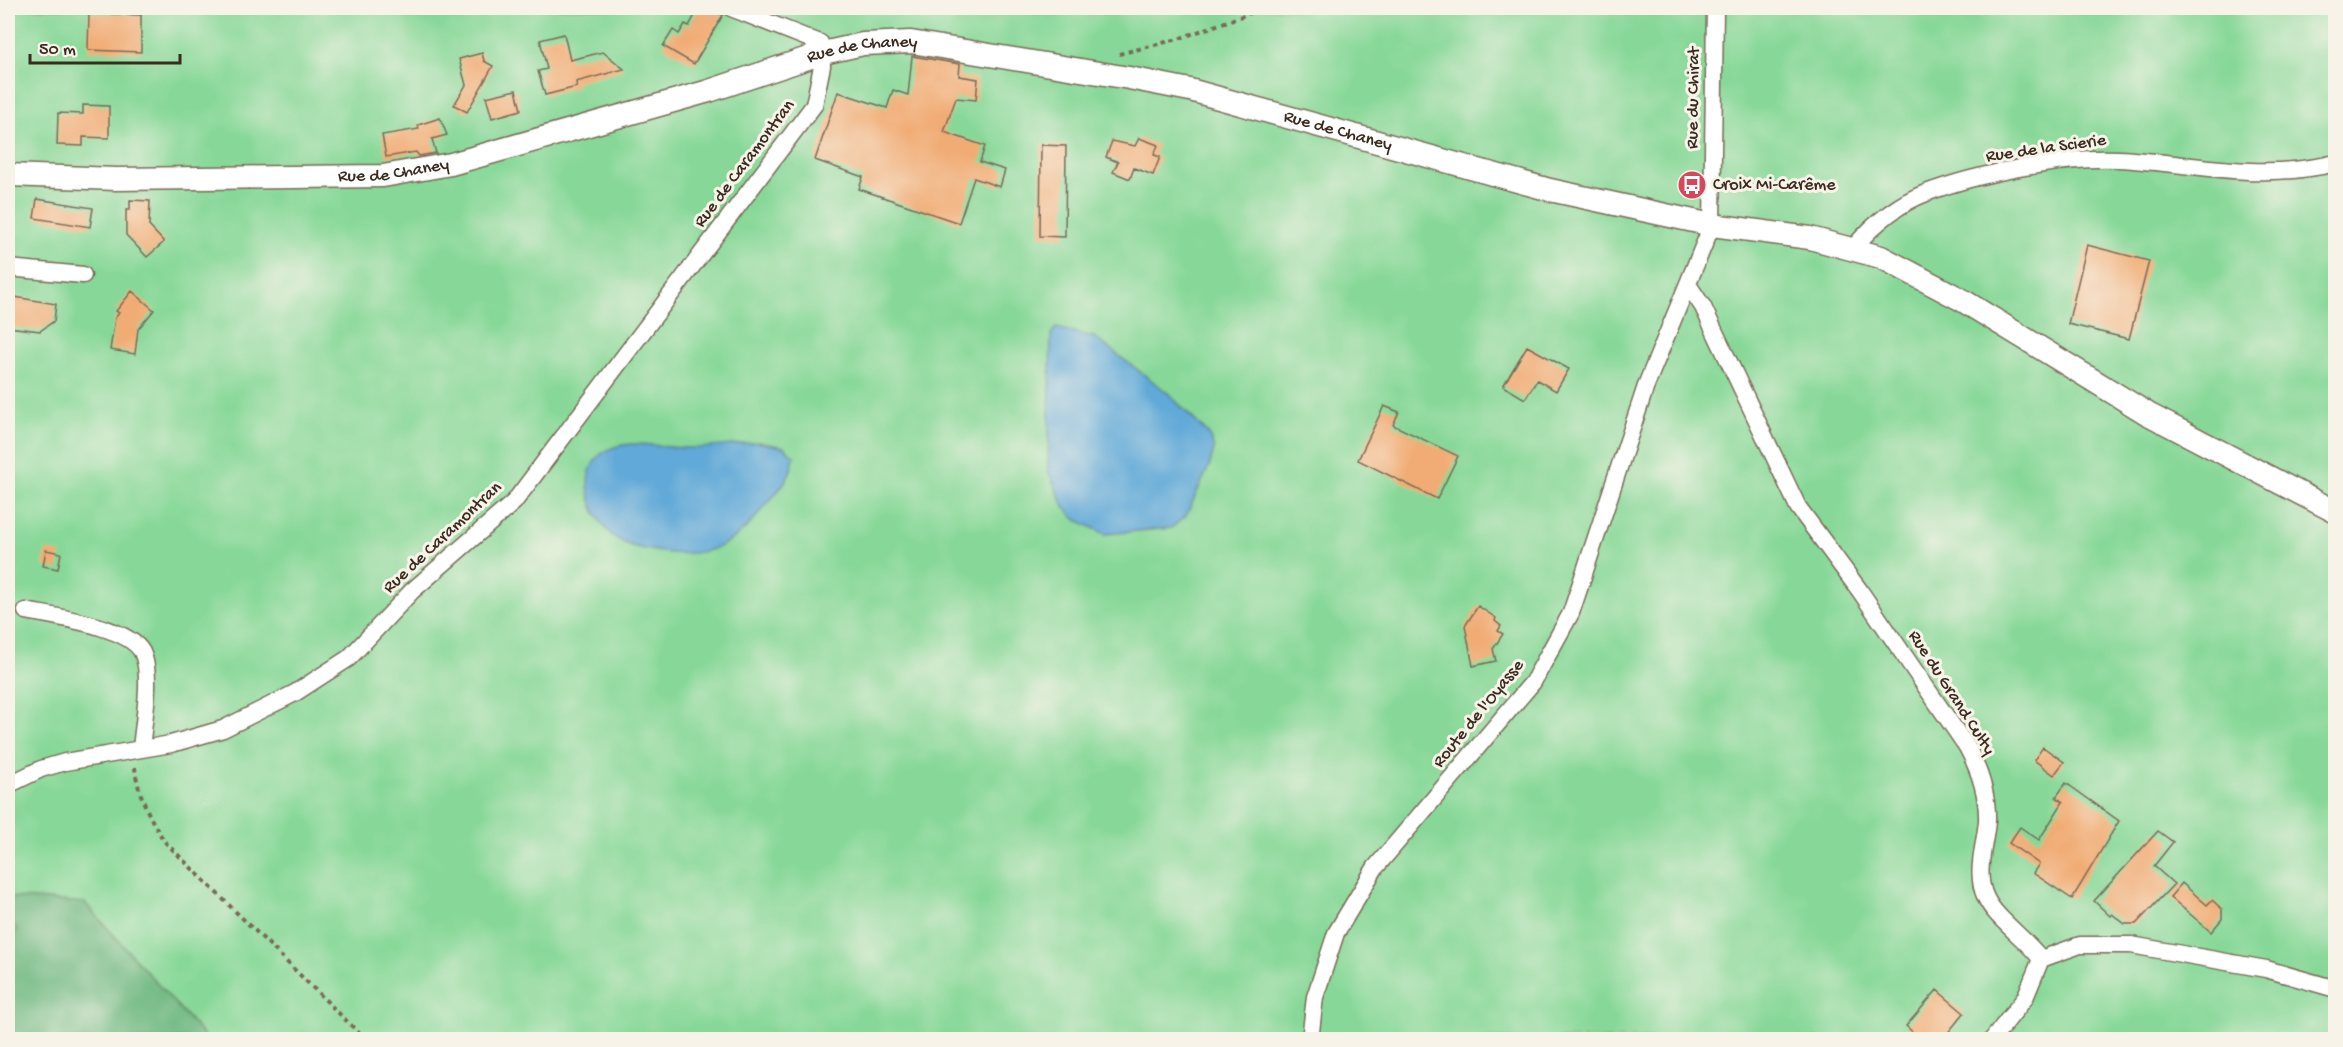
<svg xmlns="http://www.w3.org/2000/svg" width="2343" height="1047" viewBox="0 0 2343 1047" font-family="'Gochi Hand',sans-serif">
	<style>
		.green { fill: #87d898; stroke: #61815b; stroke-width: 1.5 }
		.forest { fill: #6db880; stroke: #54714f; stroke-width: 1.5 }
		.water { fill: #61a9d8; stroke: #4e6a7b; stroke-width: 1.5 }
		.building { fill: #f1ac74 }
		.lines { fill: none; stroke-linecap: round; stroke-linejoin: round }
		.street-casing { stroke: #786a57; stroke-width: 19 }
		.secondary-casing { stroke: #786a57; stroke-width: 25 }
		.path { stroke: #786a57; stroke-width: 4; stroke-dasharray: 4.5 4.5; stroke-linecap: butt }
		.street { stroke: #fff; stroke-width: 16 }
		.secondary { stroke: #fff; stroke-width: 22 }
		.labels { text-anchor: middle; dominant-baseline: central; stroke-width: 6; stroke-linejoin: round; paint-order: stroke }
		.street-label { font-size: 18px; fill: #3b2a1e; stroke: #f7f3e8 }
		.poi-label { font-size: 18px; fill: #3b2a1e; stroke: #f7f3e8; text-anchor: start }
	</style>
	<rect width="100%" height="100%" fill="#f7f3e8"/>
	<filter id="ink" filterUnits="userSpaceOnUse"><feTurbulence type="fractalNoise" baseFrequency=".0167" numOctaves="2"/><feDisplacementMap in="SourceGraphic" scale="12" xChannelSelector="R" yChannelSelector="G"/><feConvolveMatrix kernelMatrix="1 2 1 2 8 2 1 2 1" color-interpolation-filters="sRGB"/></filter>
	<filter id="wash" filterUnits="userSpaceOnUse"><feTurbulence type="fractalNoise" baseFrequency=".008" numOctaves="4" result="noise"/><feDisplacementMap in="SourceGraphic" scale="24" xChannelSelector="R" yChannelSelector="G"/><feGaussianBlur stdDeviation="1.35" result="paint"/><feColorMatrix in="noise" values="0 0 0 0 0 0 0 0 0 0 0 0 0 0 0 0 0 1.4 0 .05"/><feComposite in="paint" operator="in"/></filter>
	<g filter="url(#wash)">
		<rect width="100%" height="100%" fill="#e9e2c1"/>
		<path class="green" d="M8,8H2335V1039H8Z"/>
		<path class="forest" d="M8,897L85,903L207,1039H8V952L17,929L8,919Z"/>
		<path class="water" d="M1056,328L1094,337L1167,392L1209,435L1214,449L1210,464L1186,516L1171,528L1105,534L1075,519L1065,508L1048,471L1051,334Z
			M758,442L784,447L794,456C792,479 776,493 762,510C732,549 704,559 655,551C641,548 628,547 616,538C589,519 572,463 612,448C635,439 661,448 685,448C709,449 734,444 758,442Z"/>
		<g id="blocks">
			<path class="building" d="M699,8H710L723,15L694,64L663,46L673,30L679,34L685,24L689,26Z
				M89,13L141,15V52L88,50Z
				M564,34L570,60L603,52L624,69L576,82L577,87L545,95L538,71L547,69L540,40Z
				M482,53L484,61L493,66L467,112L454,105L466,85L459,59Z
				M912,56L960,64L959,76L978,79L976,100L956,98L944,132L985,146L980,162L1005,170L1000,187L974,178L959,223L859,189L863,177L815,160L838,92L887,108L893,90L908,95Z
				M516,90L521,110L492,118L486,97Z
				M83,105L109,106V138L83,137V146L57,145L58,113L83,114Z
				M440,118L447,135L432,139L436,153L419,156L416,152L386,157L382,135L419,129L418,125Z
				M1139,138L1158,145L1154,155L1160,157L1153,175L1134,168L1130,179L1113,172L1118,162L1106,157L1112,141L1135,146Z
				M1041,145L1066,146L1065,237L1040,236Z
				M37,199L93,208L90,227L34,218Z
				M130,200L150,201L149,226L164,242L147,257L126,235V210H130Z
				M2087,245L2149,261L2129,339L2068,324Z
				M132,291L154,310L138,329L135,354L110,350L115,318L119,313L116,311Z
				M9,296L56,304L54,321L40,331L8,327Z
				M1527,346L1569,369L1556,391L1537,380L1525,399L1503,386Z
				M1384,406L1399,412L1393,425L1458,456L1437,499L1358,460Z
				M46,550L61,553L58,569L43,566Z
				M1478,606L1496,618L1495,621L1501,626L1498,631L1503,634L1493,649L1496,661L1473,666L1465,626Z
				M2043,747L2064,762L2054,775L2034,760Z
				M2066,783L2119,821L2072,899L2033,873L2039,864L2009,843L2020,827L2039,840L2063,802L2056,797Z
				M2158,831L2173,842L2154,866L2174,884L2136,924H2125L2112,914L2110,916L2094,901Z
				M2182,883L2207,905L2212,900L2222,909V919L2211,932L2170,897Z
				M1937,990L1964,1013L1942,1040H1921L1906,1026Z"/>
		</g>
	</g>
	<g filter="url(#ink)">
		<use href="#blocks" fill-opacity="0" stroke="#786a57" stroke-width="1.5"/>
		<g class="lines">
			<g class="street-casing">
				<path id="street" d="M1854,247C1873,225 1897,204 1926,193C1976,174 2065,156 2118,159C2197,163 2256,182 2336,163
					M8,268L83,275
					M1689,286L1703,307L1798,507L1860,591L1967,747C1980,771 1988,794 1987,821C1985,846 1974,874 1986,898C1995,918 2026,939 2041,959L2080,945H2131L2266,969L2336,989
					M26,611C55,617 128,626 142,652C153,674 143,725 141,749
					M8,785L41,769L65,762L171,744L223,729L295,693L349,658L412,591L514,502L814,105L822,66L820,43L731,8
					M1310,1040L1315,997L1336,933L1375,868L1533,682L1571,613L1647,383L1712,225L1715,8
					M1992,1040L2025,998L2041,959"/>
			</g>
			<g class="secondary-casing">
				<g id="secondary">
					<path id="s1" d="M8,175L116,179L383,176L451,164L709,91L823,53L863,44L911,42L1129,78L1190,90L1550,190L1712,225L1810,238L1881,257L1962,300L2148,414L2336,512"/>
				</g>
			</g>
			<path class="path" d="M1119,54L1178,39L1264,8
				M135,767C137,793 151,822 166,843L366,1040"/>
			<use href="#street" class="street"/>
			<use href="#secondary" class="secondary"/>
		</g>
	</g>
	<defs>
		<g id="bus-disc" transform="scale(1.5)"><circle r="9.5" fill="#d1495b" stroke="#f7f3e8"/><path d="M-5-6H5V4H4V6H2V4H-2V6H-4V4H-5ZM-3.5-4V0h7V-4ZM-3.5 1.2v1.5H-2V1.2ZM2 1.2v1.5H3.5V1.2Z" fill="#fff"/></g>
	</defs>
	<g fill-rule="evenodd">
		<use href="#bus-disc" x="1692" y="185"/>
	</g>
	<g class="labels">
		<g class="street-label">
			<text stroke="none"><textPath href="#s1" startOffset="872">Rue de Chaney</textPath></text>
			<text transform="translate(1694 98) rotate(-89)">Rue du Chirat</text>
			<text stroke="none"><textPath href="#s1" startOffset="1358">Rue de Chaney</textPath></text>
			<text transform="translate(2046 149) rotate(-8)">Rue de la Scierie</text>
			<text transform="translate(745 164) rotate(-53)">Rue de Caramontran</text>
			<text stroke="none"><textPath href="#s1" startOffset="386">Rue de Chaney</textPath></text>
			<text transform="translate(443 538) rotate(-43)">Rue de Caramontran</text>
			<text transform="translate(1951 693) rotate(57)">Rue du Grand Culty</text>
			<text transform="translate(1479 714) rotate(-51)">Route de l'Oyasse</text>
		</g>
		<g class="poi-label">
			<text x="1713" y="185">Croix Mi-Carême</text>
		</g>
	</g>
	<rect width="2343" height="1047" fill="none" stroke="#f7f3e8" stroke-width="30"/>
	<path d="M30 54v9h150v-9" fill="none" stroke="#3b2a1e" stroke-width="3"/>
	<text x="39" y="54" font-size="18" fill="#3b2a1e" stroke="#f7f3e8" stroke-width="4.5" paint-order="stroke">50 m</text>
</svg>
